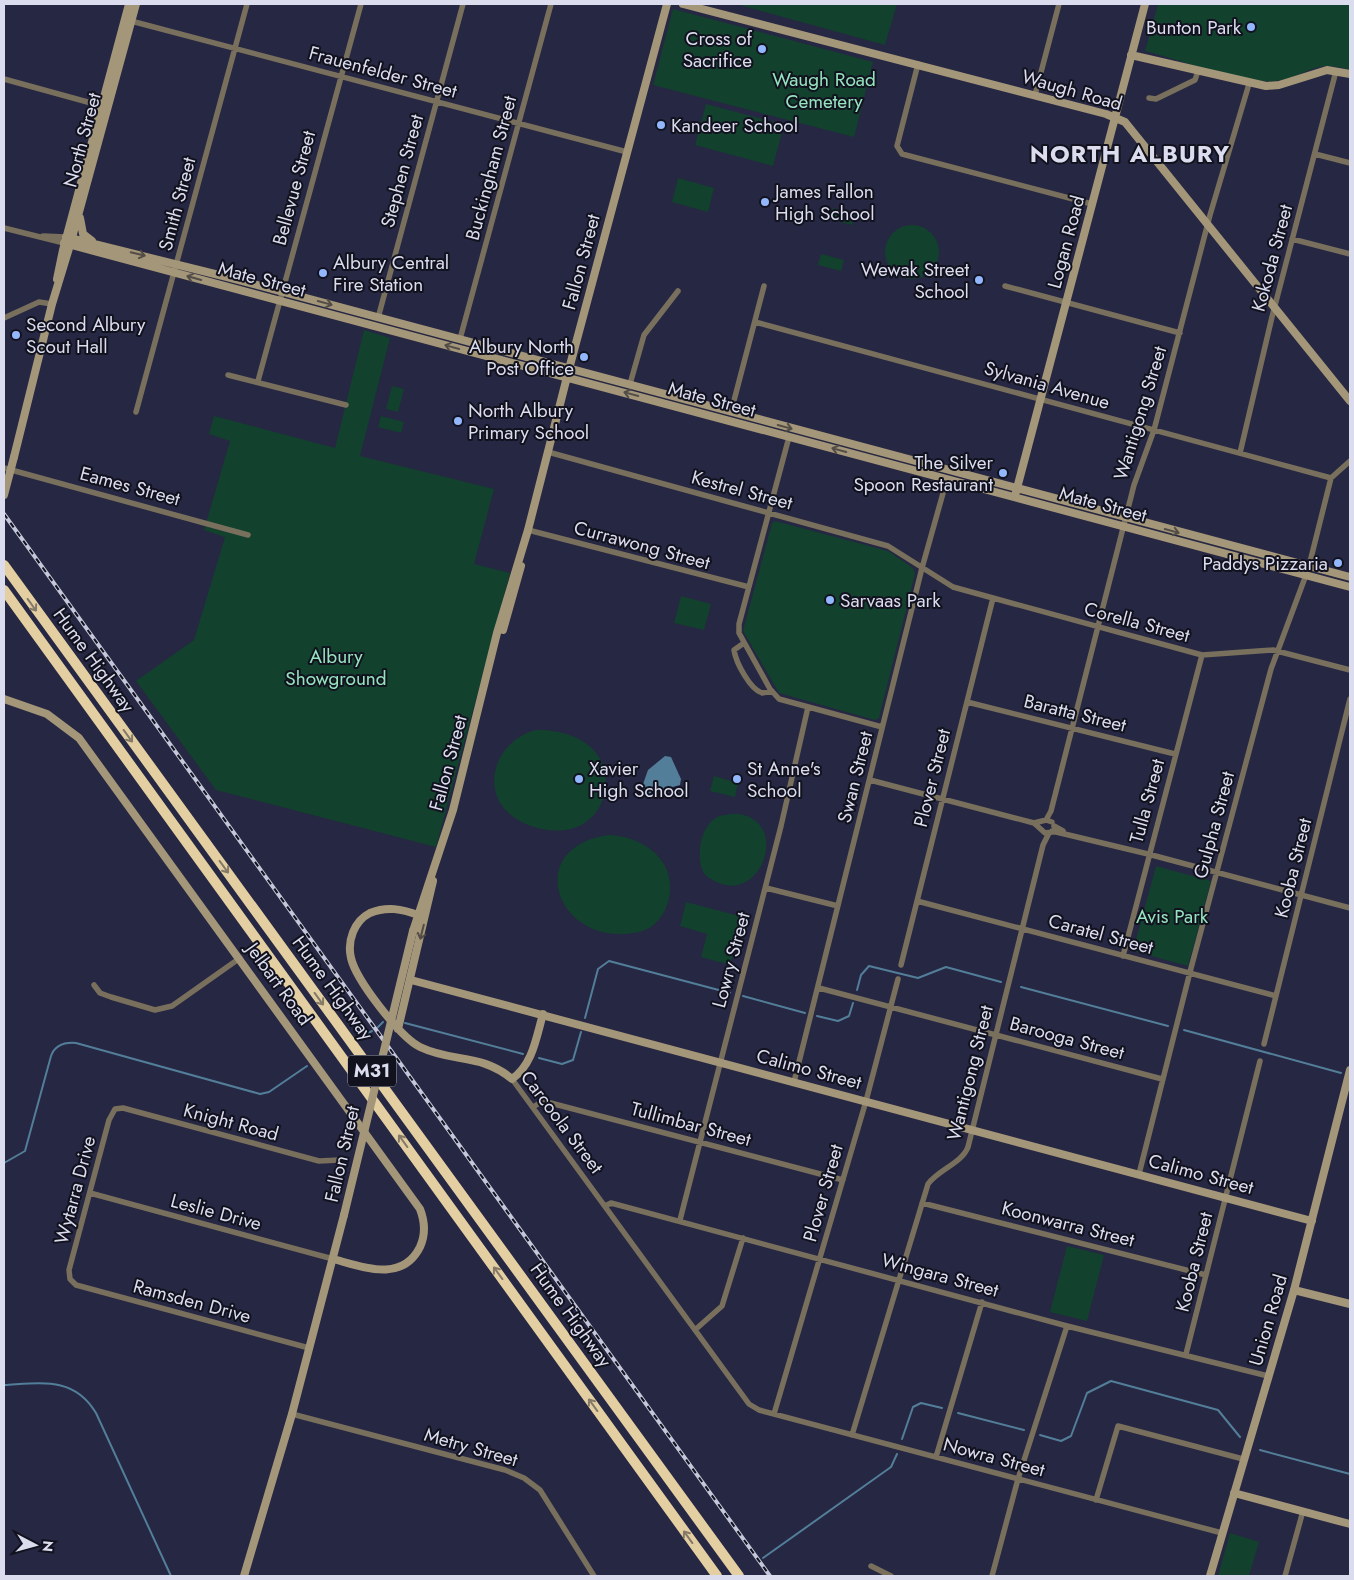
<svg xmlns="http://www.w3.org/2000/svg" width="1354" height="1580" viewBox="0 0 1354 1580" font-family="Jost,sans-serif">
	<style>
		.green { fill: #12412e }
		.water { fill: #537e99 }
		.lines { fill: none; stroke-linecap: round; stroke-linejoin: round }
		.stream { stroke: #537e99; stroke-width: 2 }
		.street { stroke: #786f5d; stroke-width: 5.5 }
		.secondary { stroke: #a49679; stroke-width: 8 }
		.highway { stroke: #e4cfa2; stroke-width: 10 }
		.rail-casing { stroke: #c4c6d9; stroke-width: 4 }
		.rail { stroke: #11121e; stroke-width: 2; stroke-dasharray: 5.5; stroke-linecap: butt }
		.secondary-bridge { stroke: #a49679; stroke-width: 8 }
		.oneway { stroke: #534d47 }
		.oneway2 { stroke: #857a67 }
		.poi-dot { fill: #93b7fd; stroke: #11121e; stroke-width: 2 }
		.labels { text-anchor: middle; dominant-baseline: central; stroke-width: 4; stroke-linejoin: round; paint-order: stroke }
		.shield { fill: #11121e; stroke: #9ea0b0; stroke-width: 1 }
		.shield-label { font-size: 18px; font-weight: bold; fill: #dbddef }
		.poi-label { font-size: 19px; fill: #dbddef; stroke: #11121e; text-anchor: start }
		.street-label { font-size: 19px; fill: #dbddef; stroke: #11121e }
		.park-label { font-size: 19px; fill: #96e4bf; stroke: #11121e }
		.district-label { font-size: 24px; font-weight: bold; letter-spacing: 1px; fill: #dbddef; stroke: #11121e }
	</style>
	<rect width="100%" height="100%" fill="#262742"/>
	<path class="green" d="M736,4H897L885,45Z
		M1158,4H1350V70C1312,59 1309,76 1276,81C1248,85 1176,59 1145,51Z
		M673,9L873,62L854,137L653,85Z
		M706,104L784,125L773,166L695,145Z
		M678,178L714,188L708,212L672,202Z
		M832,208L855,214L852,225L829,219Z
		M885 252a27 27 0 1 1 54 0a27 27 0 1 1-54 0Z
		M821,254L844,260L841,271L818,265Z
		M364,330L390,338L360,456L494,489L474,564L510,573L436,847L216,790L136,681L194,640L225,537L204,530L230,441L209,434L214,416L335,448Z
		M392,386L404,389L398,412L386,409Z
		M381,416L404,422L401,433L378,427Z
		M775,521L888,551L913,568L915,574L879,718L875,720L779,693L743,631L772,523Z
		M681,596L711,604L704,630L674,623Z
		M536,730C572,729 611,747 605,790C603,803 597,814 586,822C562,840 513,828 499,801C484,771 506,737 536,730Z
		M714,776L738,783L735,797L710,791Z
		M739,814C790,822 762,901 719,883C712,880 705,877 702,869C697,854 700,830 714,819C721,814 731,814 739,814Z
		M609,835C630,836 652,845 664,864C678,888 667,926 639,932C557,950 520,847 609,835Z
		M1156,866L1211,881L1188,966L1133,951Z
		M686,902L743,917L730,965L701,957L707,934L680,926Z
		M1067,1246L1104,1255L1087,1321L1050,1312Z
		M1230,1533L1259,1542L1249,1576H1218Z"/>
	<path class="water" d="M665,756L671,757L681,779L680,785L648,794L642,787L648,770Z"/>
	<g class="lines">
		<path class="stream" d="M1021,987L1168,1026
			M857,990L861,975L869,966L918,978L946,967L1001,982
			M743,996L805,1013
			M817,1016L838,1021L849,1016L853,1003
			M585,1018L598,969L609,961L730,993
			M405,1023L523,1054
			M377,1028L383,1022
			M1184,1030L1341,1073
			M359,1038L372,1031
			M539,1058L562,1064L573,1060L581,1032
			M4,1163L25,1151L51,1056C55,1045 64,1042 76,1043L260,1094L269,1092L307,1066
			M4,1385C41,1383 74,1376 96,1413L171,1576
			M958,1413L1024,1430
			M1040,1435L1061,1441L1071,1436L1087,1393L1111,1381L1218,1410L1240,1437
			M902,1439L913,1407L921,1403L942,1408
			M1260,1450L1350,1474
			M763,1558L891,1467L897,1454"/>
		<path class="street" d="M131,21L627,152
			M918,64L897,146L902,154L1092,204
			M4,79L102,106
			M1035,95L1059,4
			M1149,98L1156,99L1195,80L1198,71
			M1315,154L1350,163
			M4,228L64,243
			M43,236L66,237
			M1292,239L1350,254
			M1005,286L1180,333
			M4,318L39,302L52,304
			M378,318L463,4
			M755,322L1331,478
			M460,339L551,4
			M228,375L346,405
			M258,381L361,4
			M630,384L644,335L678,291
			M136,412L247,4
			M731,412L764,286
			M789,437L739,624V633L770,689L779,699L882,727
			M548,452L888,546L953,587L993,598L1202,655L1273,650L1350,670
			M1240,453L1272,317L1336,71
			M4,468L248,535
			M528,530L749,587
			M1309,566L1331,478L1350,461
			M744,643L734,650C736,663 750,689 762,693L772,691
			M967,702L1175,754
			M870,780L1034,823L1046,820L1052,822
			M1046,820L1051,811L1134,485L1154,430L1210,215L1249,84
			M1034,823L1045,833L1052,832
			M1054,826L1063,831
			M1052,831L1148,854L1350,908
			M766,888L838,906
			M917,901L1276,996
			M1123,956L1202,655
			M901,965L993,598
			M94,985L100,993L111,997L155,1010L172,1006L240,958
			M819,988L1162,1079
			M1264,1044L1350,699
			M512,1079L749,1404L759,1410L1222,1533
			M794,1082L922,568L947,479
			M533,1107L543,1101L843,1180
			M1139,1174L1190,972L1271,669L1306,575
			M90,1193L333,1259
			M922,1203L1206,1275
			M605,1206L611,1203L1067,1326L1268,1376
			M680,1220L781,826L808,707
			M696,1329L722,1306L743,1238
			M309,1348L76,1285L70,1279L69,1270L109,1120L115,1109L123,1108L319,1161L340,1160
			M1186,1354L1260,1061
			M292,1414L505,1470L524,1478L540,1490L594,1576
			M774,1414L866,1101L898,979
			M852,1435L928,1184C938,1170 962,1163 968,1147L1043,845L1049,833
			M936,1457L982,1302
			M1096,1500L1118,1426L1243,1459
			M871,1566L891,1576
			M992,1576L1018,1479L1067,1326
			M1285,1576L1303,1511"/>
		<path class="secondary" d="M683,4L1106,114L1125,122L1350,401
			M1131,55L1266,86L1279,85L1327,70L1350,74
			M80,218L83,234L92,241
			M66,237L231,278L1350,577
			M64,243L1350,587
			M57,279L63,250L129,4
			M14,457L52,304L70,245L136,4
			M1016,492L1145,4
			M503,630L521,566
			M4,699L47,714L79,738L420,1209C425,1222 426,1234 420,1247C402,1283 363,1267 333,1259
			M418,915C402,909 387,906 370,913C354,921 347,941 351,958C356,980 400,1037 420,1047C453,1063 481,1053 512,1079C533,1064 536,1038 543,1014
			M413,931L453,810L497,633L528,530L569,369L667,4
			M411,980L1312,1221
			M398,1029L433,881
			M1294,1290L1350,1304
			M1234,1493L1350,1524
			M244,1576L292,1414L344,1215
			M1210,1576L1294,1290L1350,1070"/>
		<path class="highway" d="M4,565L739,1576
			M4,590L717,1576"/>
		<g class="rail-casing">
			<path id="rail" d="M4,514L770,1576"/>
		</g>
		<use href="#rail" class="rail"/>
		<path class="secondary-bridge" d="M4,495L14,457
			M344,1215L413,931"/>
	</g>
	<defs><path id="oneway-shaft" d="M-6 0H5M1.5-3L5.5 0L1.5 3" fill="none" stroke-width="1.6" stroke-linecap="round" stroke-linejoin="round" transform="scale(1.25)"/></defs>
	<g class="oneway">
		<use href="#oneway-shaft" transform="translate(138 254) rotate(14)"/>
		<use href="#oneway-shaft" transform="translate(194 278) rotate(-164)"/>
		<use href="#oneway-shaft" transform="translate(325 303) rotate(15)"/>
		<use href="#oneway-shaft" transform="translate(452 347) rotate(-165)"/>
		<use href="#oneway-shaft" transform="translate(631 394) rotate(-165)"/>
		<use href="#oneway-shaft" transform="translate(785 427) rotate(15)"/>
		<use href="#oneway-shaft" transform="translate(839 450) rotate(-165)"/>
		<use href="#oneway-shaft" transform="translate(1172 531) rotate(15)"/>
		<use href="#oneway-shaft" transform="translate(422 932) rotate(104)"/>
	</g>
	<g class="oneway2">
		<use href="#oneway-shaft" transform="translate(32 605) rotate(54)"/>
		<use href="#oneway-shaft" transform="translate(128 736) rotate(54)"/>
		<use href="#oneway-shaft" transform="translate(224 867) rotate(54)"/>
		<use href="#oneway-shaft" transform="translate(319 999) rotate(54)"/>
		<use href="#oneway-shaft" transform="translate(403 1141) rotate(-126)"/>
		<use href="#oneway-shaft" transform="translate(498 1273) rotate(-126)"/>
		<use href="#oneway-shaft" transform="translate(593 1405) rotate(-126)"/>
		<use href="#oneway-shaft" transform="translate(688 1537) rotate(-126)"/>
	</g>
	<g class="poi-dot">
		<circle cx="1251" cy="27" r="5"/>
		<circle cx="762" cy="49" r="5"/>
		<circle cx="661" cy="125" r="5"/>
		<circle cx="765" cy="202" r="5"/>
		<circle cx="323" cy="273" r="5"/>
		<circle cx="979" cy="280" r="5"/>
		<circle cx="16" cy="335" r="5"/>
		<circle cx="584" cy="357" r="5"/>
		<circle cx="458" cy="421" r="5"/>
		<circle cx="1003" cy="473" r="5"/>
		<circle cx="1338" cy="563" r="5"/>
		<circle cx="830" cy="600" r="5"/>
		<circle cx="579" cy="779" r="5"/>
		<circle cx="737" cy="779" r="5"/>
	</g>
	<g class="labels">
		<rect class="shield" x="348" y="1055.5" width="48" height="31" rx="4"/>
		<g class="shield-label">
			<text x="372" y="1071">M31</text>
		</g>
		<g class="poi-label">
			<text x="1241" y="27" text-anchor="end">Bunton Park</text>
			<text x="752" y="38" text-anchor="end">Cross of<tspan x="752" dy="22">Sacrifice</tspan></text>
			<text x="671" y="125">Kandeer School</text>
			<text x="775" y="191">James Fallon<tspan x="775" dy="22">High School</tspan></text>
			<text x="333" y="262">Albury Central<tspan x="333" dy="22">Fire Station</tspan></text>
			<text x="969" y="269" text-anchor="end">Wewak Street<tspan x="969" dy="22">School</tspan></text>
			<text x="26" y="324">Second Albury<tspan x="26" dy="22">Scout Hall</tspan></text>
			<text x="574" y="346" text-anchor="end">Albury North<tspan x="574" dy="22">Post Office</tspan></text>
			<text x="468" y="410">North Albury<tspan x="468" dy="22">Primary School</tspan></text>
			<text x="993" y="462" text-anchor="end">The Silver<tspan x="993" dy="22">Spoon Restaurant</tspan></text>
			<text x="1328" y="563" text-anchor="end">Paddys Pizzaria</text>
			<text x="840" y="600">Sarvaas Park</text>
			<text x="589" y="768">Xavier<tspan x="589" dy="22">High School</tspan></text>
			<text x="747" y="768">St Anne's<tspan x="747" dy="22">School</tspan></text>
		</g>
		<g class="street-label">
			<text transform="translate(383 72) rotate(15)">Frauenfelder Street</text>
			<text transform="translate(1072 90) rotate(16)">Waugh Road</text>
			<text transform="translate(82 140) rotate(-75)">North Street</text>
			<text transform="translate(491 168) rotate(-75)">Buckingham Street</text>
			<text transform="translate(402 171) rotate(-75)">Stephen Street</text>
			<text transform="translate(294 188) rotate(-75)">Bellevue Street</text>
			<text transform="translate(177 204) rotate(-75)">Smith Street</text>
			<text transform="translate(1066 242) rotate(-75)">Logan Road</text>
			<text transform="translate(1272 258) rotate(-75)">Kokoda Street</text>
			<text transform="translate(581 262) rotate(-75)">Fallon Street</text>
			<text transform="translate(262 279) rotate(15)">Mate Street</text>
			<text transform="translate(1047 385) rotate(16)">Sylvania Avenue</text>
			<text transform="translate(712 399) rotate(15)">Mate Street</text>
			<text transform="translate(1140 413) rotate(-73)">Wantigong Street</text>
			<text transform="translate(130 486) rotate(15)">Eames Street</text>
			<text transform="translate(742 490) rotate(15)">Kestrel Street</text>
			<text transform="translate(1103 504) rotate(15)">Mate Street</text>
			<text transform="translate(642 545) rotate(15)">Currawong Street</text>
			<text transform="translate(1137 622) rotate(15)">Corella Street</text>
			<text transform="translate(94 660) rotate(54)">Hume Highway</text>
			<text transform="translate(1075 713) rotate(14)">Baratta Street</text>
			<text transform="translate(448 763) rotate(-75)">Fallon Street</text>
			<text transform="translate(855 777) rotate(-76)">Swan Street</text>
			<text transform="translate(932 778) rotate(-76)">Plover Street</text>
			<text transform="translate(1147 801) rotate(-75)">Tulla Street</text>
			<text transform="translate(1214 825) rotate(-75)">Gulpha Street</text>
			<text transform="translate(1293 868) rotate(-76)">Kooba Street</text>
			<text transform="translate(1101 934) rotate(15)">Caratel Street</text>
			<text transform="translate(731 960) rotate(-75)">Lowry Street</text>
			<text transform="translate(279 984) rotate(54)">Jelbart Road</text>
			<text transform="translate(333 988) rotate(54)">Hume Highway</text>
			<text transform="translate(1067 1038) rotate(15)">Barooga Street</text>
			<text transform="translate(809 1069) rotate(15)">Calimo Street</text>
			<text transform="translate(970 1073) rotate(-76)">Wantigong Street</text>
			<text transform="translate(231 1122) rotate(15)">Knight Road</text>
			<text transform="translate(562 1122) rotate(53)">Carcoola Street</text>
			<text transform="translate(691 1124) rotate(15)">Tullimbar Street</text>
			<text transform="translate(342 1154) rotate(-77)">Fallon Street</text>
			<text transform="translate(1201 1174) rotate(15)">Calimo Street</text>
			<text transform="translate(75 1190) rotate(-75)">Wytarra Drive</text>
			<text transform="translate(823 1193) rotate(-74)">Plover Street</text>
			<text transform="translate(216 1212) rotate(15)">Leslie Drive</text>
			<text transform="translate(1068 1224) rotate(14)">Koonwarra Street</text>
			<text transform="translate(1194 1262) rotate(-76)">Kooba Street</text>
			<text transform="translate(940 1275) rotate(15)">Wingara Street</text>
			<text transform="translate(192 1301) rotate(15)">Ramsden Drive</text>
			<text transform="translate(571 1315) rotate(54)">Hume Highway</text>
			<text transform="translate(1268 1320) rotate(-74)">Union Road</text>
			<text transform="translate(471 1447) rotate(16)">Metry Street</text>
			<text transform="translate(994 1457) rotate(15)">Nowra Street</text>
		</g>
		<g class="park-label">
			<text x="824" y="79">Waugh Road<tspan x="824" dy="22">Cemetery</tspan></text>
			<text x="336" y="656">Albury<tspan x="336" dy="22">Showground</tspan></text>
			<text x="1172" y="916">Avis Park</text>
		</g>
		<g class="district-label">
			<text x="1130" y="153">NORTH ALBURY</text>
		</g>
	</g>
	<rect width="1354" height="1580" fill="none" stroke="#dbddef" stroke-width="10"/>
	<g transform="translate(35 1545) rotate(96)" stroke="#11121e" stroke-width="4" paint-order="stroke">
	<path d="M0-4L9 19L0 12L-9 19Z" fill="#dbddef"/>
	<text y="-8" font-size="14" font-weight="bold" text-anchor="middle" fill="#dbddef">N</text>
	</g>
</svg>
